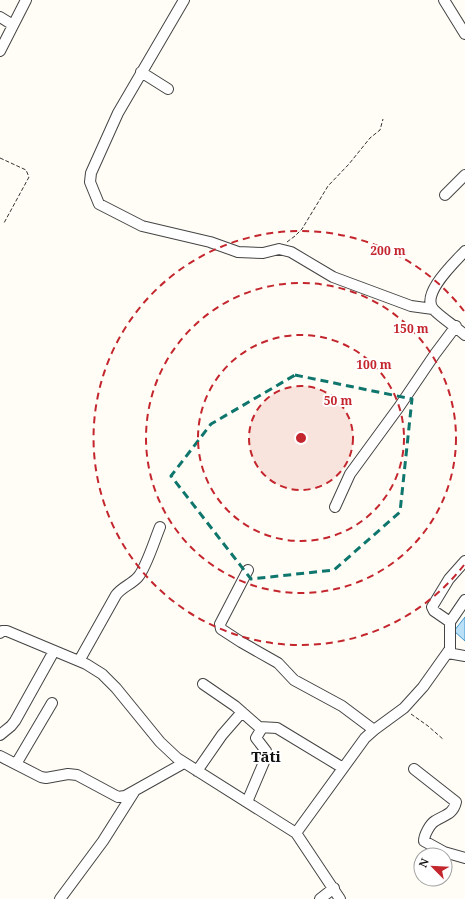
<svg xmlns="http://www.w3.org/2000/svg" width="465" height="899" viewBox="0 0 465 899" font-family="'Noto Serif',serif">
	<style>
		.water { fill: #b9e0f7; stroke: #3f96cf }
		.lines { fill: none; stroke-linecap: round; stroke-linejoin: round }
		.minor-casing { stroke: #444; stroke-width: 12 }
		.path { stroke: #333; stroke-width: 1; stroke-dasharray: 4 2; stroke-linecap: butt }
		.minor { stroke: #fff; stroke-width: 10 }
		.marked { fill: none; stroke: #0f766e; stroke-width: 3; stroke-dasharray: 8 5; stroke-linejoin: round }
		.ring { fill: none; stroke: #c4262e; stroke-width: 2; stroke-dasharray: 7 5 }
		.labels { text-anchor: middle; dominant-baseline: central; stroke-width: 4; stroke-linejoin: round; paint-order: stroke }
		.district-label { font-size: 15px; font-weight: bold; fill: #111; stroke: #fff }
		.centre { fill: #c4262e; stroke: #fff; stroke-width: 2 }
		.ring-label { font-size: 12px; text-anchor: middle; font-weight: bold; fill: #c4262e; stroke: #fff; stroke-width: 4; stroke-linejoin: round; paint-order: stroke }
	</style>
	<rect width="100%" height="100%" fill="#fffdf5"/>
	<path class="water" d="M465,617V641L454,631Z"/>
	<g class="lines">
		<g class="minor-casing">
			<path id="minor" d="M184,0L118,113L91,173L90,182L99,204L142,226L210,242L238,252L263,253L279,249L291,252L333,277L411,306L433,309
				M444,0L465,34
				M0,17L13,25
				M0,51L26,0
				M141,72L168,89
				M445,195L465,175
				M465,251C455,262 419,295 434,310C443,319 455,326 465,335
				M335,507L350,474L399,407L435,354L456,326
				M248,570L220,624L221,629L241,642L278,663L294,680L342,706L374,730
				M450,622L434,611L432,607L449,579L465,561
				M0,633L2,631H7L86,664L102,674L116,688L160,742L177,758L296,833L340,899
				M448,653L465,656
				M79,661L116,595C122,587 132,584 138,577C146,568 155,539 160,527
				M203,684L235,706L259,727L277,728L343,768
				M0,735L11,726L15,721L54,651
				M0,756L41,777L46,778L68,774L77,775L118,797L125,796L184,763
				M16,764L52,703
				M414,769L456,802C453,815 444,815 435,821C430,824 424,835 424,841L444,852L465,858
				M197,771L222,735L242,712
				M247,802L267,755L266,751L256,738L262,728
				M296,833L365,738L374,730L404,708L423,687L450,649V622L465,600
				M60,899L103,841L134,792
				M320,899L334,888"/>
		</g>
		<path class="path" d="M0,158L26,170L29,177L4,223
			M287,242L295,236L302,229L328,186L349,164L370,138L380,130L383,119
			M411,714L428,726L444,740"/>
		<use href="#minor" class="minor"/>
	</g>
	<path class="marked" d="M295,375L412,399L400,512L334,570L251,579L171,476L211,424Z"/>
	<circle cx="301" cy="438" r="52" fill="#c4262e" fill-opacity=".12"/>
	<g class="ring">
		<circle cx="301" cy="438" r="52"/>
		<circle cx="301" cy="438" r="103"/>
		<circle cx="301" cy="438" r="155"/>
		<path d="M464 565A207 207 0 1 1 464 311"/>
	</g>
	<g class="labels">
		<g class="district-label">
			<text x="266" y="756">Tāti</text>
		</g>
	</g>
	<circle cx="301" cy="438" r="6" class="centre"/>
	<g class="ring-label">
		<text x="388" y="255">200 m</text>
		<text x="411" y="333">150 m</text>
		<text x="374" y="369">100 m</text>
		<text x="338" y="405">50 m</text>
	</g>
	<g transform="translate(433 867) rotate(294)"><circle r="19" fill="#ffffff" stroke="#a0a0a0"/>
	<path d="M0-3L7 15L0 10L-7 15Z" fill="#c4262e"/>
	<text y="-6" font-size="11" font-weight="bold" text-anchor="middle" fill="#111111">N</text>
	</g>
</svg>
